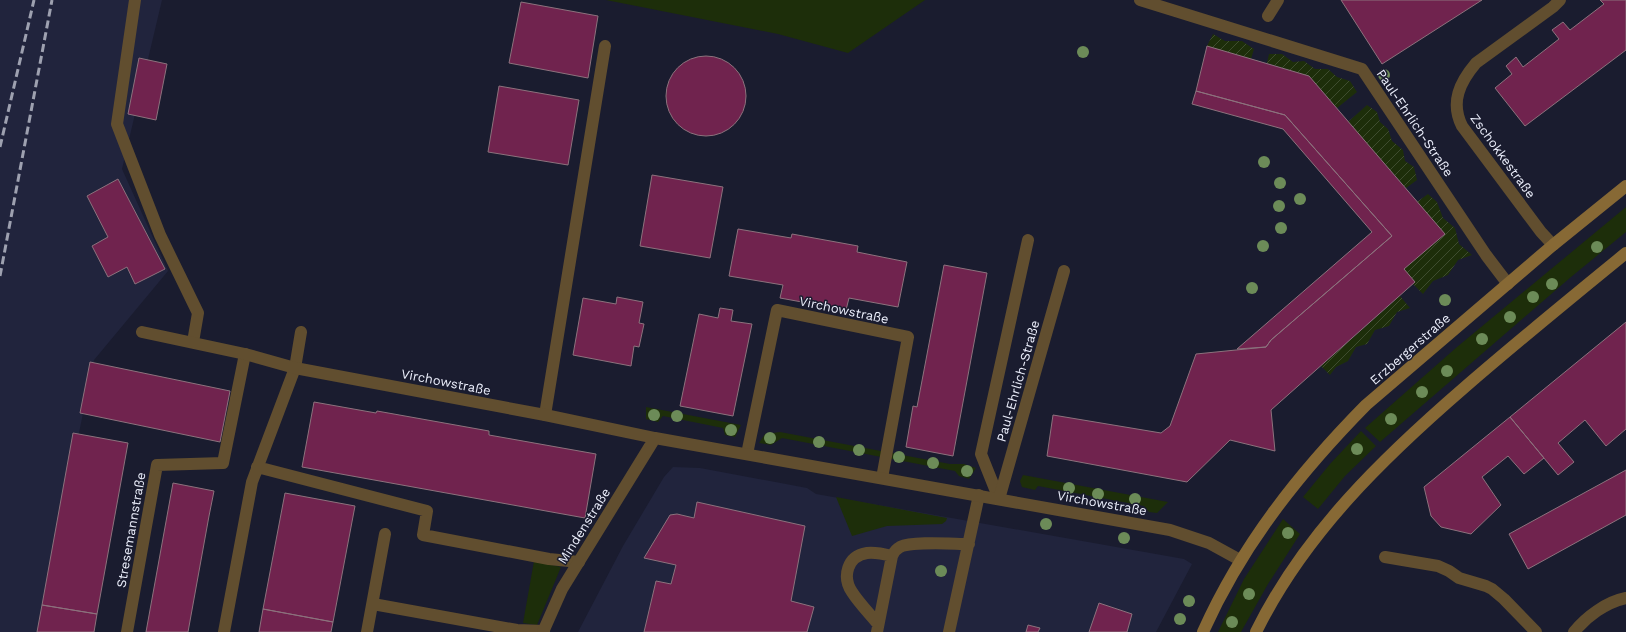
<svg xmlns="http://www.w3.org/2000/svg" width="1626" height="632" viewBox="0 0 1626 632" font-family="'Work Sans',sans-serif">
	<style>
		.built { fill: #21243d }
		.grass { fill: #1d2e0a }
		.garden { fill: url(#garden-furrows) }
		.building { fill: #70234e; stroke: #8c727d }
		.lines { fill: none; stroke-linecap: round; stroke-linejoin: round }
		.lane { stroke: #614e2f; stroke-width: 12 }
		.street { stroke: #614e2f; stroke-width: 12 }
		.secondary { stroke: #876935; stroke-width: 12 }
		.rail { stroke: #9ea1b0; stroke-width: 3; stroke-dasharray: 8 4; stroke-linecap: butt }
		.tree { fill: #6c8b58 }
		.labels { text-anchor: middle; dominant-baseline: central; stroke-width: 3; stroke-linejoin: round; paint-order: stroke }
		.street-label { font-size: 13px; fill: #ebeefb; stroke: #1a1c2f }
	</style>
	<defs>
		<pattern id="garden-furrows" width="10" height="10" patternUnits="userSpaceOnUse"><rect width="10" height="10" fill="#1d2e0a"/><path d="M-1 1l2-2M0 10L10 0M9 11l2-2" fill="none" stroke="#3e4d2f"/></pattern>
	</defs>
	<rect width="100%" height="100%" fill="#1a1c2f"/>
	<path class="built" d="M0,0H162L122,169L168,271L94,360L38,632H0Z
		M673,467L700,468L807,488L816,494L1184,559L1192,564L1156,632H578L623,546L664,477Z"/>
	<path class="grass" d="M606,0H925L848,53L778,34Z
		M1626,207V232L1571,277L1380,442L1365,428L1457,347Z
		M646,407L741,425L735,437L725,435L723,428L663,416L658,422L646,419Z
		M1361,431L1376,446L1345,476L1318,509L1303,497L1330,464Z
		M780,432L950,464H964L976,468L969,479L959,476L955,471L782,438L771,445L759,443L765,434Z
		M1023,475L1168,502L1157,513L1149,512L1144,506L1038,486L1035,490L1022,487L1020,481Z
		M836,497L947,518L946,521L942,524L887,526L852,536Z
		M1283,519L1300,534L1268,584L1241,632H1218L1244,579Z
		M534,561L561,567L537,625L523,623Z"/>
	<path class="garden" d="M1213,34L1225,41H1242L1254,49L1251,59L1207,46Z
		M1269,54H1282L1293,62L1304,61L1315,69H1328L1337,77L1350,81L1357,92L1337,108L1309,76L1267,63Z
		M1367,105L1377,112L1380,122L1388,129L1392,141L1403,150L1405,161L1414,167L1417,180L1406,188L1348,122Z
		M1428,194L1437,202L1443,218L1455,228L1459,244L1472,255L1458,260L1448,275L1433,281L1423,294L1413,284L1415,282L1404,269L1445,234L1417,202Z
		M1400,296L1410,308L1397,312L1389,326L1375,330L1367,344L1356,347L1348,361L1336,367L1330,375L1321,366Z"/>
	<path class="building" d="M1341,0H1482L1382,64Z
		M1600,0H1626V50L1525,126L1495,88L1512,74L1506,66L1516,57L1523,67L1559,39L1552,30L1563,22L1570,30L1604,4Z
		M521,2L598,16L588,78L509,63Z
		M1207,46L1309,76L1445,234L1404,269L1415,282L1271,410L1275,451L1230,440L1187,482L1047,456L1053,415L1161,433L1170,426L1196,354L1266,347L1271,340L1392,236L1285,115L1196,91Z
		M666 96a40 40 0 1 1 80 0a40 40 0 1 1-80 0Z
		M139,58L167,64L156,120L128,114Z
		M499,86L579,100L568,165L488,152Z
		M1196,91L1285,115L1392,236L1271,340L1266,347L1237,349L1372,232L1283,129L1192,104Z
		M652,175L723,187L710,258L640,246Z
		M118,179L165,269L135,284L127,267L108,277L92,246L108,237L87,196Z
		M738,229L791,238L792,234L858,246L857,252L907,262L898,307L849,298L846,310L780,298L783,285L729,276Z
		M944,265L987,273L953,456L906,447L913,406L917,407Z
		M617,297L643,302L639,323L644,324L639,347L634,346L631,366L573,355L583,298L616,304Z
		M720,308L733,310L731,321L752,324L733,416L680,406L699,314L718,318Z
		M1626,322V429L1606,446L1585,420L1558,443L1574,462L1558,475L1510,417Z
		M90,362L230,391L220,442L80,413Z
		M314,402L376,413L377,411L489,431V435L596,454L585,518L302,467Z
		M1510,417L1544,458L1524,474L1508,456L1482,477L1501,505L1471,534L1441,527L1431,516L1424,487Z
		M73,433L128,443L97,614L42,605Z
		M1626,470V515L1528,569L1509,534Z
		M173,483L214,491L209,516L188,632H146Z
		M285,493L355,506L333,622L263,609Z
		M697,502L805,526L791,601L814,607L807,632H644L656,581L671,584L676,565L644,558L670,515L677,514L694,518Z
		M1099,603L1132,614L1127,632H1089Z
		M42,605L97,614L94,632H37Z
		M263,609L333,622L331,632H259Z
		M1028,625L1040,628L1038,632H1026Z"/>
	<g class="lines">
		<path class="lane" d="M135,0L117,124L160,235L198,313L193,342
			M1140,0L1362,69L1486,255L1508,284
			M1268,16L1278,0
			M1553,245L1541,232L1462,126C1450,102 1460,82 1476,63L1553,7L1560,0
			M545,415L605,46
			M747,454L777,310L908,337L882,478
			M257,467L427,511L423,535L549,559L579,562
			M999,499L981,454L1028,240
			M373,604L517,630L544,631
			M878,624C869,613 859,603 852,592C842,577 847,556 867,553C875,552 884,554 892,556
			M127,632L157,465L223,463L245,354
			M224,632L252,482L295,368L301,332
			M367,632L385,534
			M877,632L892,556C894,552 896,549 900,547C913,541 953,544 969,544
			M949,632L979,495"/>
		<path class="street" d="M142,332L245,354L295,368L545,415L655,438L1170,530L1209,543L1240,560
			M999,499L1064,271
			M1385,557L1438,566L1449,571L1459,578L1486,586L1492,589L1504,599L1536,632
			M543,632L562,589L655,438
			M1574,632C1586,617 1606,602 1626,598"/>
		<path class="secondary" d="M1203,632C1242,545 1299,473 1366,405L1553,245L1626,186
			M1256,632C1304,534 1384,457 1465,387C1518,341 1572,297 1626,253"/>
		<path class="rail" d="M0,147L34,0
			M0,276L52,0"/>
	</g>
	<g class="tree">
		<circle cx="1083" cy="52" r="6"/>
		<circle cx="1384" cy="75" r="6"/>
		<circle cx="1264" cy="162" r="6"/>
		<circle cx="1280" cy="183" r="6"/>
		<circle cx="1300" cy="199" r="6"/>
		<circle cx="1279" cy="206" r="6"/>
		<circle cx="1281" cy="228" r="6"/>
		<circle cx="1263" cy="246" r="6"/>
		<circle cx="1597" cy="247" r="6"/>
		<circle cx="1552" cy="284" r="6"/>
		<circle cx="1252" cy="288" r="6"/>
		<circle cx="1533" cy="297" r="6"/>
		<circle cx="1445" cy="300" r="6"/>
		<circle cx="1510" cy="317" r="6"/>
		<circle cx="1482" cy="339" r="6"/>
		<circle cx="1447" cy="371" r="6"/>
		<circle cx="1422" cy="392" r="6"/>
		<circle cx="654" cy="415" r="6"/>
		<circle cx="677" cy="416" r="6"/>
		<circle cx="1391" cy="419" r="6"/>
		<circle cx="731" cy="430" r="6"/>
		<circle cx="770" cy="438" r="6"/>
		<circle cx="819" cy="442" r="6"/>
		<circle cx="1357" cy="449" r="6"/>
		<circle cx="859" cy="450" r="6"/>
		<circle cx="899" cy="457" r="6"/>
		<circle cx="933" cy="463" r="6"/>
		<circle cx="967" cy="471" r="6"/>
		<circle cx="1069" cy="488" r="6"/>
		<circle cx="1098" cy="494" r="6"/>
		<circle cx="1135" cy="499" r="6"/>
		<circle cx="1046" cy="524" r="6"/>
		<circle cx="1288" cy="533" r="6"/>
		<circle cx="1124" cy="538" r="6"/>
		<circle cx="941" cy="571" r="6"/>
		<circle cx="1249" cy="594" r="6"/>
		<circle cx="1189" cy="601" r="6"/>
		<circle cx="1180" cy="619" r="6"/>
		<circle cx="1232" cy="622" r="6"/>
	</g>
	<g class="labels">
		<g class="street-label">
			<text transform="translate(1415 123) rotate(56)">Paul-Ehrlich-Straße</text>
			<text transform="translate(1503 156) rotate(54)">Zschokkestraße</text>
			<text transform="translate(844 310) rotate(12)">Virchowstraße</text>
			<text transform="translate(1410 349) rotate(-41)">Erzbergerstraße</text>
			<text transform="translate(1018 381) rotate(-74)">Paul-Ehrlich-Straße</text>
			<text transform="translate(446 382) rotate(11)">Virchowstraße</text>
			<text transform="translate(1102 503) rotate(10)">Virchowstraße</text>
			<text transform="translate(584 526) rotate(-58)">Mindenstraße</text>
			<text transform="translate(131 530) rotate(-80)">Stresemannstraße</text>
		</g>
	</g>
</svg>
